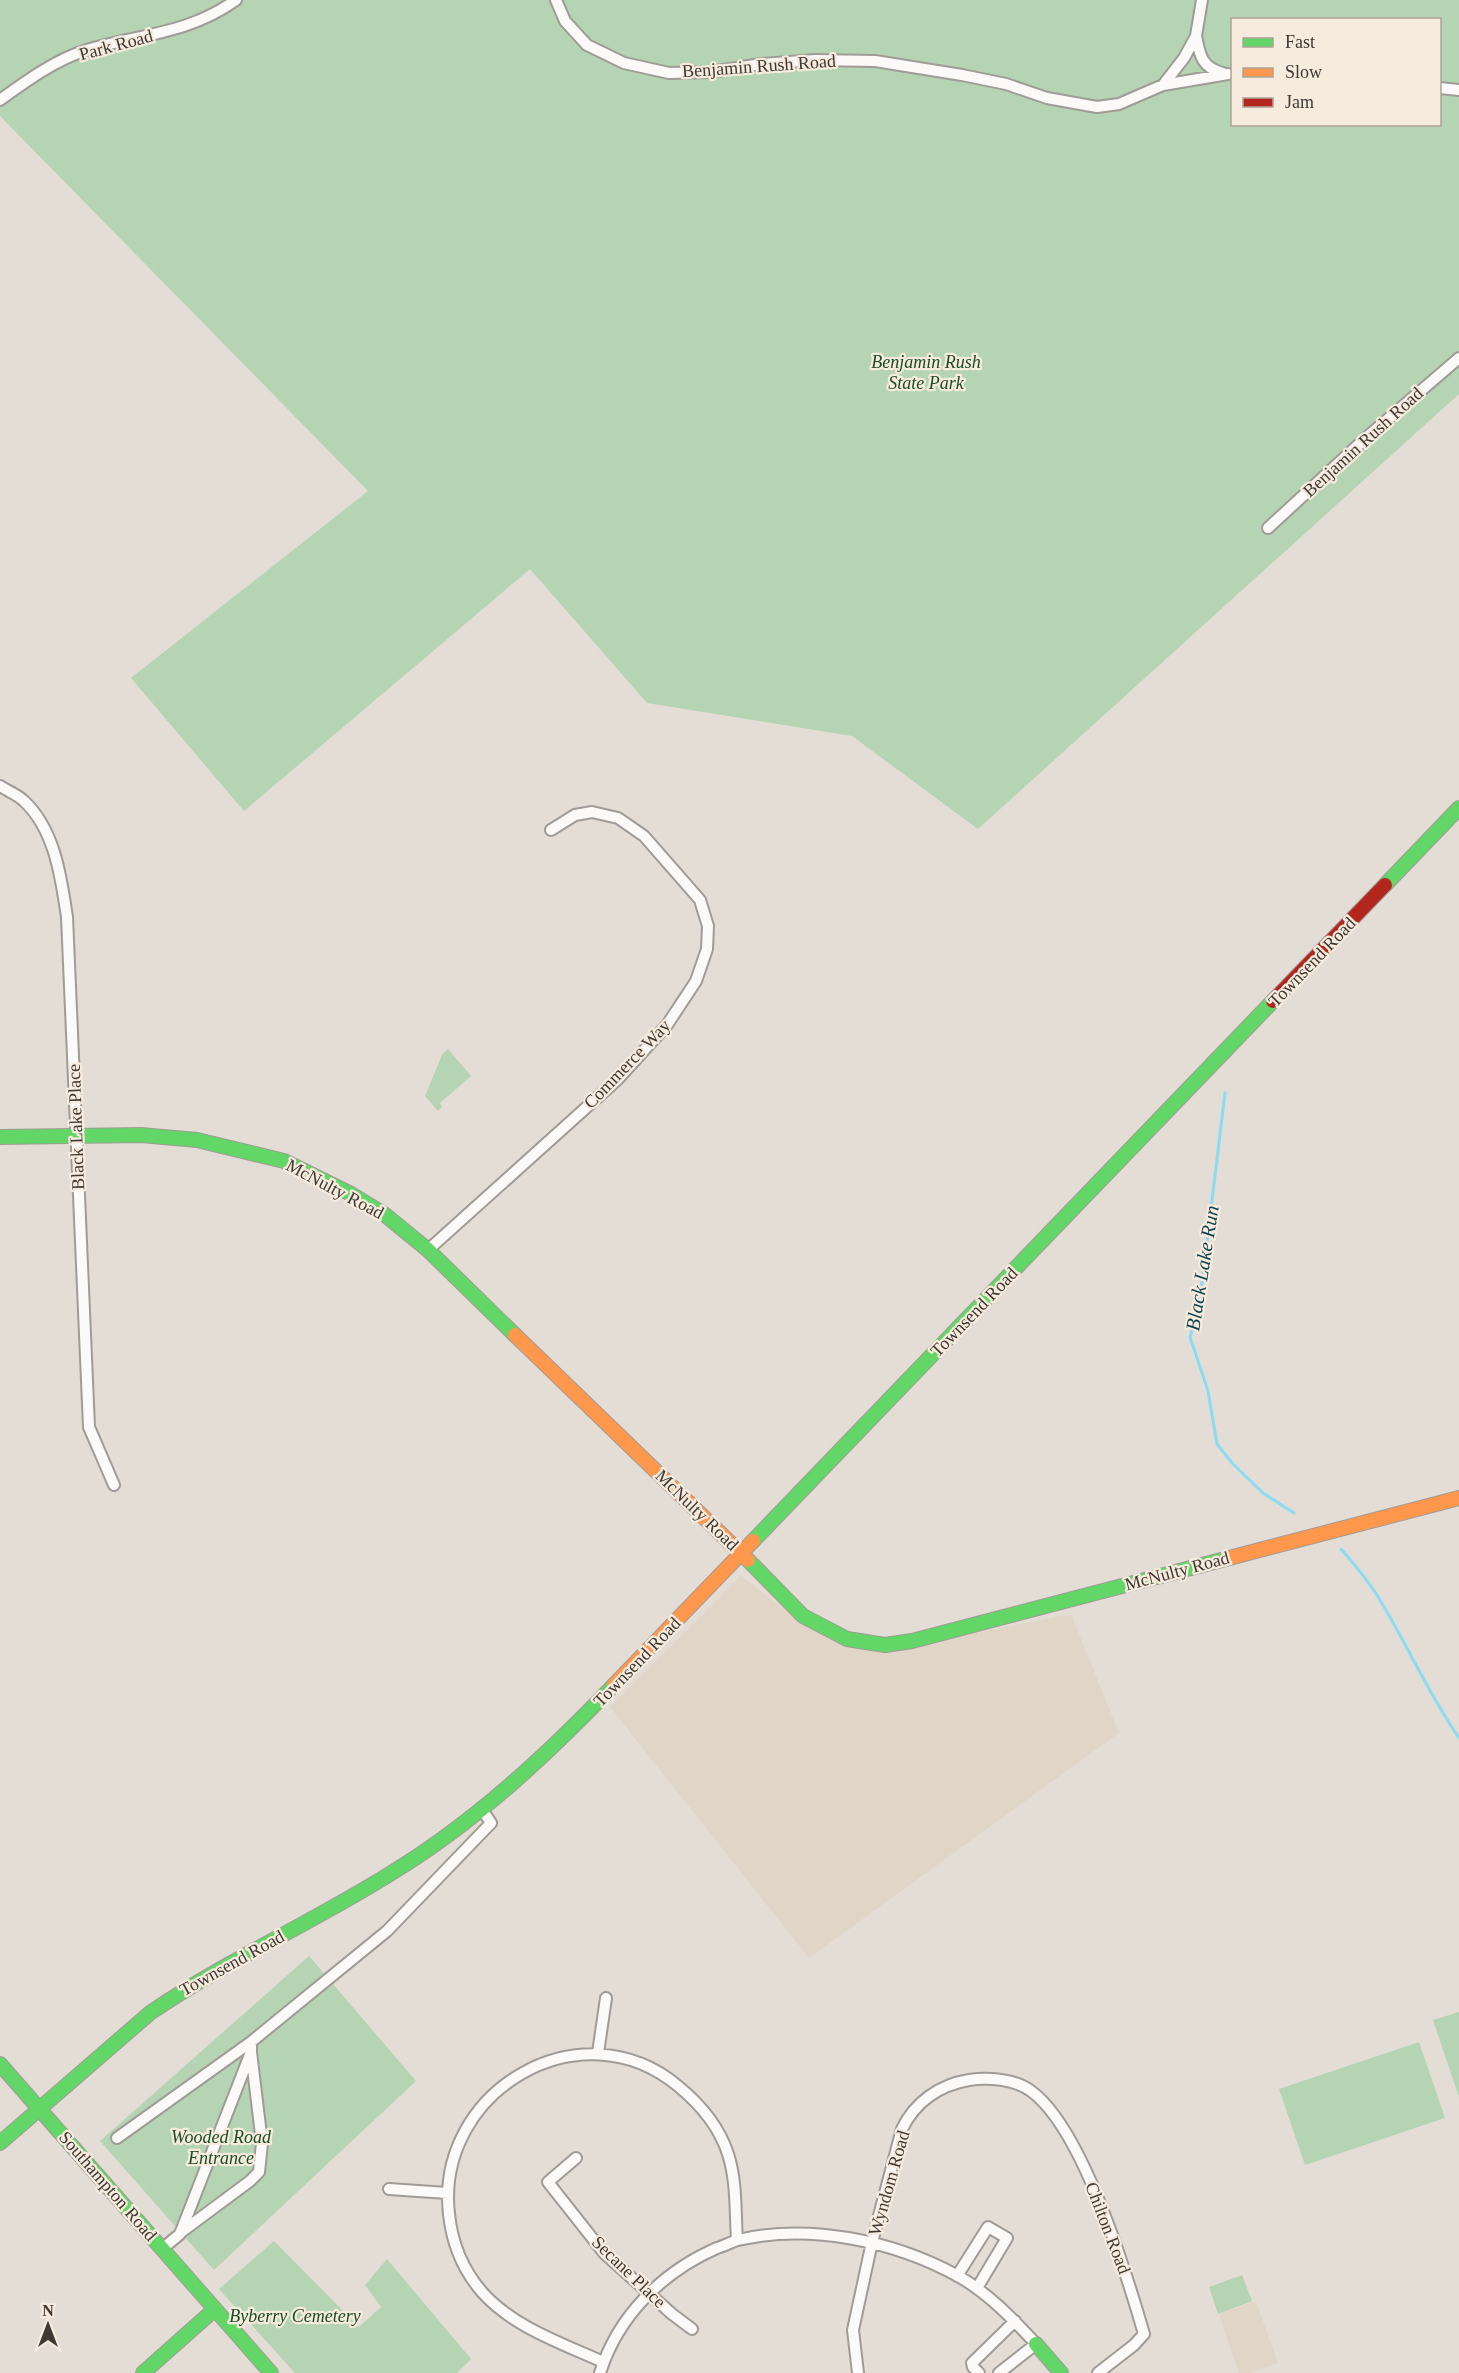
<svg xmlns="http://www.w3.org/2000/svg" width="1459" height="2373" viewBox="0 0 1459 2373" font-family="'Times New Roman',serif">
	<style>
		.built { fill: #e1d5c7 }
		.green { fill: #b4d4b3; fill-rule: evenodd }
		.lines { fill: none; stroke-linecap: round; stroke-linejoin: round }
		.stream { stroke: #8bdbf1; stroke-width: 3 }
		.street-casing { stroke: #a09b96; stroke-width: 14 }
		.fast-casing { stroke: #a09b96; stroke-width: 16 }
		.slow-casing { stroke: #a09b96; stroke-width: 16 }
		.jam-casing { stroke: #a09b96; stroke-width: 16 }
		.street { stroke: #fbfaf9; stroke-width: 10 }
		.fast { stroke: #63d668; stroke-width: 14 }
		.slow { stroke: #ff974d; stroke-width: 14 }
		.jam { stroke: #b3261e; stroke-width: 14 }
		.labels { text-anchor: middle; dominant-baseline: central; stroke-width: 4.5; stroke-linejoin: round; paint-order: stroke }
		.street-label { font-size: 18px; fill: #3e3934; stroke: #f6ebdd }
		.park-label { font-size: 18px; font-style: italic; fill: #194d25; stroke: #f6ebdd }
		.water-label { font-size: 20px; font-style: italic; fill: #0d4351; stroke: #f6ebdd }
	</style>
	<rect width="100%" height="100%" fill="#e3ddd6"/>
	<path class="built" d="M741,1576L802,1623L841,1645L864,1649L910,1646L1071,1614L1119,1733L809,1958L610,1707Z
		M1256,2301L1278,2363L1249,2373H1239L1219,2314Z"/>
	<path class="green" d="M0,0H1459V394L978,829L852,736L647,703L530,569L244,811L131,678L368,491L0,116ZM1232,20H1440V124H1232Z
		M448,1049L471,1076L440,1103L442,1107L438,1111L425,1096L442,1055Z
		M309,1956L416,2081L214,2270L100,2141Z
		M1459,2012V2097L1433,2020Z
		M1419,2042L1445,2118L1305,2165L1279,2089Z
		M274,2241L359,2327L381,2307L365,2285L387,2259L471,2359L457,2373H295L219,2289Z
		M1242,2275L1252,2301L1218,2314L1209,2287Z"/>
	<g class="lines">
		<path class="stream" d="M1225,1093L1199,1308L1190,1337L1208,1391L1217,1444L1233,1464L1263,1493L1294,1513
			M1341,1549C1356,1566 1371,1584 1383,1605C1409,1649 1430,1696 1459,1738"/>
		<g class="street-casing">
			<path id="street" d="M556,0L565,21L587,45L624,63L669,73L711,72L761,64L815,60L875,61L962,75L1006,84L1047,98L1097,107L1119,104L1163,85L1184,58L1196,36L1202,0
				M1196,36C1200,56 1202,68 1223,73
				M1163,85L1228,74
				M1440,88L1459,90
				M0,100C25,82 55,60 84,51C138,34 187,35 236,0
				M1268,528L1367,437L1459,358
				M0,786C8,791 18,795 24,801C55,830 61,877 67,917L89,1427L114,1485
				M428,1250L618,1079L667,1025L696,981L707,949L708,926L700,900L644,836L618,818L592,812L575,815L551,830
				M598,2053L606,1998
				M117,2138L251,2042L387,1931L491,1823L481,1808
				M576,2158L548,2182L604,2253L672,2314L692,2329
				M389,2189L447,2193
				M180,2233L250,2181L259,2172L262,2143L251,2052
				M162,2249L180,2234L251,2052V2042
				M957,2276L988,2227L1007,2238L977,2288
				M603,2362C561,2343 513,2327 482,2292C463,2270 452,2243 449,2214C435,2091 581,2005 678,2086C700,2104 719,2126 728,2154C737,2182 735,2211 737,2240
				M600,2373C618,2316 662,2272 717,2248C724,2246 731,2242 738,2240C810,2223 894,2241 958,2276C988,2293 1013,2319 1036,2344L999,2373
				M858,2373L853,2330L872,2242L902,2129C915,2102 939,2085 969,2080C988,2077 1015,2079 1031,2091C1082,2128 1126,2272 1144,2334L1134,2345L1098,2373
				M979,2373L973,2367L972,2363L1015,2321"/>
		</g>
		<g class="fast-casing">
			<path id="fast" d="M1385,885L1459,808
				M0,1137L141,1135L197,1140L284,1161L351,1194L384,1214L428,1250L515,1335
				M753,1541L1273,1001
				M748,1560L803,1616L847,1639L885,1645L912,1641L1229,1558
				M0,2064L271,2373
				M0,2143L150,2013C227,1960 314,1922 393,1872C475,1822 548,1754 614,1685
				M1036,2344L1061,2373
				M143,2373L215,2309"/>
		</g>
		<g class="slow-casing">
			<path id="slow" d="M515,1335L748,1560
				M1229,1558L1459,1498
				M614,1685L753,1541"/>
		</g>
		<g class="jam-casing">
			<path id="jam" d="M1273,1001L1385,885"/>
		</g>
		<use href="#street" class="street"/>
		<use href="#fast" class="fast"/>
		<use href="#slow" class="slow"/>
		<use href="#jam" class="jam"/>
	</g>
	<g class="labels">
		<g class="street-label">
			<text transform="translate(116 45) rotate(-15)">Park Road</text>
			<text transform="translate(759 66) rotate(-4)">Benjamin Rush Road</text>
			<text transform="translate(1363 442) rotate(-42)">Benjamin Rush Road</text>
			<text transform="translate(1312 962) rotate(-46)">Townsend Road</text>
			<text transform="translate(627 1064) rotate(-46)">Commerce Way</text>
			<text transform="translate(76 1127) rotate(-92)">Black Lake Place</text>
			<text transform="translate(335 1189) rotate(28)">McNulty Road</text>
			<text transform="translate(974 1312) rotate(-46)">Townsend Road</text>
			<text transform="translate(697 1510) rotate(44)">McNulty Road</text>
			<text transform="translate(1177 1571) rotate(-15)">McNulty Road</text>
			<text transform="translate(637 1662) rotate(-46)">Townsend Road</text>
			<text transform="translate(232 1963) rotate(-29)">Townsend Road</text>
			<text transform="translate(889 2183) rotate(-74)">Wyndom Road</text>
			<text transform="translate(108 2186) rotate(49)">Southampton Road</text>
			<text transform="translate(1108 2228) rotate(69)">Chilton Road</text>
			<text transform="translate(629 2272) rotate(44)">Secane Place</text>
		</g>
		<g class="park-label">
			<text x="926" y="362">Benjamin Rush<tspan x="926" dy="21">State Park</tspan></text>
			<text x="221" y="2137">Wooded Road<tspan x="221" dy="21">Entrance</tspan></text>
			<text x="295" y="2316">Byberry Cemetery</text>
		</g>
		<g class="water-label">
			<text transform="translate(1202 1268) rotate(-81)">Black Lake Run</text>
		</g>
	</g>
	<rect x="1231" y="18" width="210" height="108" fill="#f6ebdd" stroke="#aca499" stroke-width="1.5"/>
	<rect x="1243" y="38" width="30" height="9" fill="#63d668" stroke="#aca499" stroke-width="1.5"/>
	<text x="1285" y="48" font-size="18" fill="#3e3934">Fast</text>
	<rect x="1243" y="68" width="30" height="9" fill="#ff974d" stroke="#aca499" stroke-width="1.5"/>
	<text x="1285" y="78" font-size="18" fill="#3e3934">Slow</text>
	<rect x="1243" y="98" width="30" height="9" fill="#b3261e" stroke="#aca499" stroke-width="1.5"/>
	<text x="1285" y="108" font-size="18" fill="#3e3934">Jam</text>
	<g transform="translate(48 2325)" stroke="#f6ebdd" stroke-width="4.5" paint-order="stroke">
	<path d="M0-4.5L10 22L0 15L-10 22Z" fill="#3e3934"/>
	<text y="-9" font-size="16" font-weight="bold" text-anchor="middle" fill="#3e3934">N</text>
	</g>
</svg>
